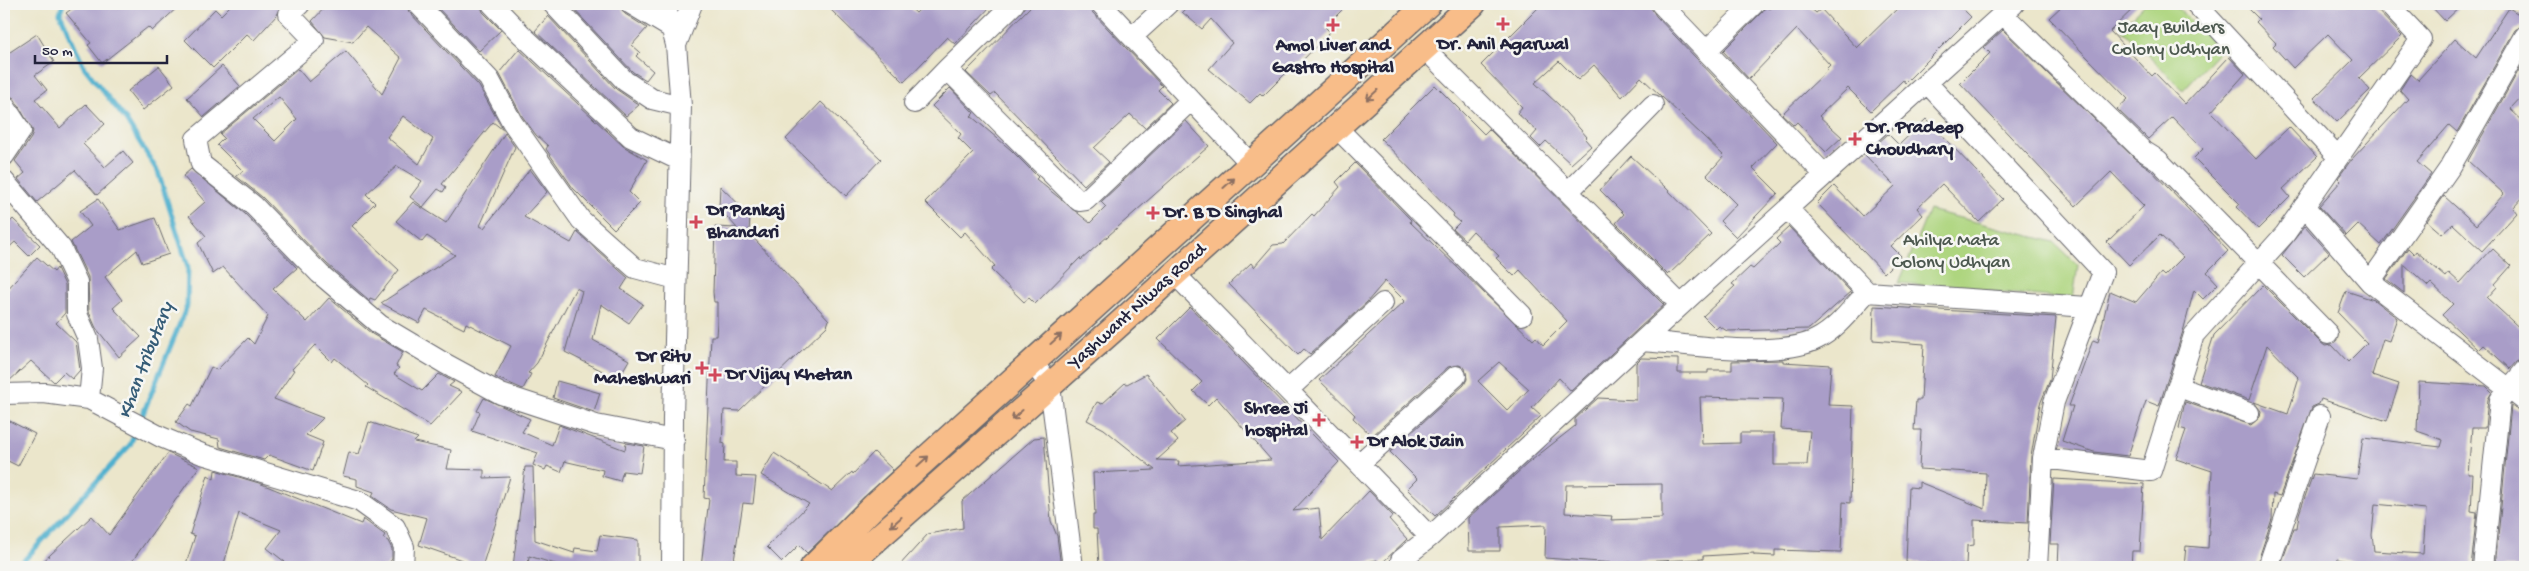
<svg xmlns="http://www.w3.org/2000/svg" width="2529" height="571" viewBox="0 0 2529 571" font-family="'Gochi Hand',sans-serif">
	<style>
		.green { fill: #aed57f; stroke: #687c5d }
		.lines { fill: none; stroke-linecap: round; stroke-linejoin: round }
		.stream { stroke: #50b0ce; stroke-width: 5 }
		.building { fill: #a99dc8; fill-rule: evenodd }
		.minor-casing { stroke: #68676d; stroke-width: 22 }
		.major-casing { stroke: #68676d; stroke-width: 28 }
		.minor { stroke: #fff; stroke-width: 20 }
		.major { stroke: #f8bd89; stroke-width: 25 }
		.oneway { stroke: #8d7062 }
		.poi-dot { fill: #d1495b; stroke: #f6f6f2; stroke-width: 2 }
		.labels { text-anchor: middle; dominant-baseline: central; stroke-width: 5; stroke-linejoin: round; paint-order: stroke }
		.park-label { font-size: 19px; fill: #4c584f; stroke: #f6f6f2 }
		.poi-label { font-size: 19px; font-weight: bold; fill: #22223b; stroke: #f6f6f2; text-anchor: start }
		.street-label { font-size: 19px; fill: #22223b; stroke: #f6f6f2 }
		.water-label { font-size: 20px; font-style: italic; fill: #345b76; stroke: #f6f6f2 }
	</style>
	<rect width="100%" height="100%" fill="#f6f6f2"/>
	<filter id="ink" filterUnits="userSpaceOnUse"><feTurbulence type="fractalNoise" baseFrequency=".02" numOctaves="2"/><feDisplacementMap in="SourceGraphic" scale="10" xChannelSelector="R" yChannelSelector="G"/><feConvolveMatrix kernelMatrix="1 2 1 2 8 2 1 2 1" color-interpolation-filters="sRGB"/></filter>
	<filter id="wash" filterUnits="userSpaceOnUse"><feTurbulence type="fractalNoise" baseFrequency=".0096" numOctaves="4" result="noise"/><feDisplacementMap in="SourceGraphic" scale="20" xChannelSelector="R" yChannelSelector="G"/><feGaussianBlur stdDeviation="1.12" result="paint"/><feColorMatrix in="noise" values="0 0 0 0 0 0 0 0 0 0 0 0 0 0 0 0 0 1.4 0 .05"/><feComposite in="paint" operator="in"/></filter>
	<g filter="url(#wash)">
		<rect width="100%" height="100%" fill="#ebe6cb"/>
		<path class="green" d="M2145,4H2173L2221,49L2183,90L2121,29Z
			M1929,210L2054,242L2078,265L2073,299L1899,283Z"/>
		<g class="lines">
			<path class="stream" d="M63,4L60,13L84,67L126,120L158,172L188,267L187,306L140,421
				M18,567L130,445L137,428"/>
		</g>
		<g id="blocks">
			<path class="building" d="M78,4H181L152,31L148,27L102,63L88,45L91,43L66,13Z
				M232,4H283L277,15L254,40L247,34L213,68L185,40L215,9L221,15Z
				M328,4H406L409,12L479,86L503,130L493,122L442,184L446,187L443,192L438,189L423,207L410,197L422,181L397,166L366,194L375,203L352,226L399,270L375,300L370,298L369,300L327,264L262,197L236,176L243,171L217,145L224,138L220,134L298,69L309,82L346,51L382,94L401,58L366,27L353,42L325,37L312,21ZM279,97L297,119L275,141L253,119ZM403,116L433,139L419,164L387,137Z
				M434,4H480L483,12L501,30L479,51Z
				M569,4H619L625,14L647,28L632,45L640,52L636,56L653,71L646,80L633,72Z
				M825,4H906L916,13L925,4H993L955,44L947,37L904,82Z
				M1033,4H1089L1092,12L1162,86L1158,90L1171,103L1145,128L1130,114L1094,148L1109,162L1084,185L995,93L991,96L966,72Z
				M1190,4H1348L1325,27L1330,32L1299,64L1297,62L1263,96L1260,93L1250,103L1209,69L1232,43L1211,19L1202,29L1182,12Z
				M1542,4H1649L1656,16L1777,143L1753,168L1778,193L1736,237L1720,221L1736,204L1707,175L1724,156L1641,77L1622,97L1594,65L1578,80L1559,61L1535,83L1559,105L1587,137L1585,139L1591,146L1571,164L1546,141L1540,147L1531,138L1537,131L1517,113L1522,107L1481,65Z
				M1774,4H1806L1816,13L1821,9L1857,48L1902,4H1958L1971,17L1905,83L1903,80L1871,111L1848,88L1819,116L1842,137L1826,152L1797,122L1794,125L1782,114L1828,70L1826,69L1830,65L1797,29L1749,79L1723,51L1762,12L1766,6L1769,9Z
				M2064,4H2138L2110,31L2152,76L2155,73L2185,104L2229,57L2245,74L2211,112L2256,159L2289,127L2317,157L2283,189L2290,197L2258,229L2237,207L2240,204L2194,158L2203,149L2172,117L2148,139L2117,109L2128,99L2049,18Z
				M2244,4H2371L2402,36L2359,78L2370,90L2337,122L2314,98L2353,60L2328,34L2293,68L2273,46L2276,43L2256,22L2259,19Z
				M2429,4H2463L2445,21Z
				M2509,8L2525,18V24L2515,30L2457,132L2449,125L2417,162L2431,174L2381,245L2358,224L2346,236L2319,206L2341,181L2338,178L2351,160L2408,99L2400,90L2409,76L2411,74L2418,80L2455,39L2476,58Z
				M548,16L616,89L639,105L626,116L535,31Z
				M2003,30L2134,158L2150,169L2228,251L2207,272L2218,284L2203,299L2194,290L2184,328L2159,406L2146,401L2128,456L2094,452L2062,441L2073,406H2069L2093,340L2098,342L2110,291L2136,302L2161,273L2164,276L2183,257L2160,235L2129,265L2107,242L2144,206L2111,172L2076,206L1960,83L1990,53L1984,47Z
				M37,34L54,62L35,75L47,90L35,99L60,128L86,104L105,124L83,144L105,167L123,151L133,163L97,195L75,170L37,202L18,179L25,173L15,161L31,138L33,131L14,98L4,93V56Z
				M519,49L623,146L647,160L629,192L640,203L614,229L573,188L546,149L548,146L536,135L522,116L499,73Z
				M159,66L174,85L143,110L128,91Z
				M222,66L240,86L204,117L187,98Z
				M2520,68L2525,73V93L2510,109L2525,123V195L2513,208L2517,213L2482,251L2453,224L2442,234L2427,221L2444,196L2476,225L2504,194L2468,161Z
				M1435,85L1484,134L1489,129L1664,305L1571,391L1559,378L1532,408L1541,416L1435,516L1407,489L1417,479L1390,452L1464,385L1467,379L1465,368L1459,365L1448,367L1372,436L1353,418L1355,415L1319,380L1405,301L1385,281L1367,302L1310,354L1304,349L1298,355L1229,284L1251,263L1254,267L1273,245L1283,244L1312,214L1314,216L1340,187L1336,182L1355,163L1411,220L1410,222L1533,340L1536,337L1543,345L1567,321L1520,270L1514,276L1496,258L1499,256L1473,231L1465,240L1453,229L1460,222L1453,216L1454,214L1381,139ZM1499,362L1529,389L1508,411L1478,381Z
				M950,88L974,113L971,116L1011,150L1038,177L1036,179L1090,223L1106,207L1101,202L1186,121L1209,146L1081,260L1080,258L1035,304L1029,298L1024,302L991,270L995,266L965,232L960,237L925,202L973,153L958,138L961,134L932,106Z
				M821,102L881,159L846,196L786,139Z
				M1926,119L2003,199L1979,222L1942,184L1917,208L1923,215L1891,246L1901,256L1884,273L1817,203L1834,186L1863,216L1895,186L1865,155L1888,134L1899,145Z
				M505,133L515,147L480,226L484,228L530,169L547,192L524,217L571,243L577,232L628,278L621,289L643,304L629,323L601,304L593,340L629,360L618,379L565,352L582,291L576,288L537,363L528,373L531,374L523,389L495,377L511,346L466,323L464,329L426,310L419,323L381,303L455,255L427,236L422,242L396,221L413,202L446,223Z
				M1631,156L1665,187L1711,234L1668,275L1616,223L1624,214L1600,190Z
				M191,169L245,214L297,268L273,289L307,322L329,298L372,334L403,352L396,366L399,368L394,374L422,391L439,374L454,382L449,386L462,392L430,426L366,387L368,385L335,358L332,362L315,345L292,369L294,370L274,399L323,418L306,435L323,442L313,471L269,455L264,460L220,447L219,439L190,432L176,422L189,404L192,406L211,367L217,370L248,338L254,344L268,316L223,267L213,274L198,243L206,236L189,216L205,202L183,176Z
				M720,186L750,215L749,233L829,320L827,326L739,411L724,410L722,443L725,444L724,462H736V476L756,477L753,504L743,503L733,567H701L709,499L704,498L711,336H716L717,321V302H714L713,292L715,227L737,228L719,208Z
				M98,199L120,230L155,218L169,254L142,263L137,250L105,277L122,300L113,308L141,337L119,357L96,328L89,312L88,277L71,242L91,226L80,211Z
				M13,219L40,245L29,256L15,242L4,252V229Z
				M2305,226L2329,253L2304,277L2282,255Z
				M1789,227L1851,292L1809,329L1727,331L1719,326L1716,329L1703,316L1735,286L1732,284L1750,267L1753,269L1780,243L1776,239Z
				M2408,248L2414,254L2416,251L2446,277L2449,273L2460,283L2492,248L2511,266L2495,284L2497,287L2487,298L2525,333V358L2516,362L2510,369L2484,345L2479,350L2442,315L2453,304L2431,283L2428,286L2404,264V293L2386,279Z
				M37,257L54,272L57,268L65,285V313L56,323L76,342L80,370L72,379L64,372L54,382L31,361L8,382H4V293Z
				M2263,285L2320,342L2325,346L2332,345L2348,362L2367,343L2338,313L2346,291L2374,300L2397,318L2389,341L2383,339L2372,375L2399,384L2387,421L2321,399L2319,404L2312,407L2280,496L2273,494L2272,519L2256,567H2184L2186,546L2208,548L2212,471L2176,459L2186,430L2179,428L2185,402L2251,425L2260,417L2261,411L2254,402L2288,414L2299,378L2267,345L2249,400L2199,382L2214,335Z
				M1874,306L2056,317L2050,380L2040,404L2031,456L2028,523L1974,520V545L1967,546L1966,565L1906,562L1909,487L1919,488V482L1985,509L1986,473L1919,469L1921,430H1914L1916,400H1921L1924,344L1873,340Z
				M1190,307L1339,462L1293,511L1319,508L1322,540L1369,491L1393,516L1389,519L1407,539L1381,564L1377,560L1356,564L1357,567H1099L1097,529H1093V515H1095L1093,473L1155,470L1104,429L1087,420L1097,402L1102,404L1125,383L1127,384L1146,374L1185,421L1171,433L1178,441L1157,460L1179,461L1178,466L1271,460L1216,397L1208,405L1193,391L1202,382L1158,339Z
				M1641,358L1678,359V373H1708V370H1732V361L1783,360V362L1831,365L1828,405L1853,406L1850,503L1843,502L1841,552L1775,550V556L1754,555V553L1703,556V559L1614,563L1545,558L1546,525L1500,527V551H1469L1468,518L1527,464L1575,426V419L1598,398L1636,400V363ZM1700,397L1783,399L1781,429L1810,431L1807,465H1774V433H1740V443L1702,444ZM1662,484V518L1611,520L1612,516L1565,513L1566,485Z
				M557,381L600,393L594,412L553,398Z
				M2419,382L2486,386L2492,392L2488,399L2485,428H2472L2468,474H2473L2471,511L2477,512L2471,567H2382L2337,559L2336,567H2280L2294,528H2297L2299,514L2313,474L2357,479L2363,438L2441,447L2443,440L2417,431ZM2375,504L2426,509L2423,554L2374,551L2372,535Z
				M484,398L530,419L522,432L552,445L559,425L625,450L626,443L644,446L640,473L623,471L620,481L602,476L603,470L568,462L565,461L561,472L547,466L545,470L533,465L538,453L472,431L480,412L477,411Z
				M2511,406L2525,413V567H2495Z
				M4,418L35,434L18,466L4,459Z
				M369,422L418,438L414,442L451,450L447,469L484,470V478L510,477L482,567L419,545L427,518L391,509L372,496L374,492L357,486V479L343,476L349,452L359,454Z
				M1044,437L1051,521L1057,536L1061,567H898L928,534L963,528L962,501L1034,438Z
				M874,452L893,470L807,553L799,545L782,562L767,547L809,504L761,475L774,453L832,491L852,472L853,474Z
				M168,453L199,467L128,567H37L92,516L109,535Z
				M525,467H533L535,540L574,553L575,548L597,551L600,535L638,540V567H565L529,556L528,567H513Z
				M215,470L259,483L361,524L363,519L385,535L383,538L388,541L392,549V559L386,567H282L285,562L267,548L281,530L239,513L223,567H185L195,536L190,534L208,475L214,479Z
				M2054,479L2144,484L2140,551H2132L2131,567H2058L2059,544H2050Z"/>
		</g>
	</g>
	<g filter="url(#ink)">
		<use href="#blocks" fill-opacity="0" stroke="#68676d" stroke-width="1"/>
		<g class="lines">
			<g class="minor-casing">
				<path id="minor" d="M300,4L289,14L314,40L196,139L201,164L253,205L320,274L380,325L444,363L501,394L596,425L674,440
					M418,4L489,79L512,122L581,220L635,268L676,279
					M492,4L522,35L631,137L679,160
					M553,4L625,81L652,99L681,106
					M631,4L671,28
					M665,4L676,45L681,106L673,418L672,567
					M1014,4L947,69L1079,201L1086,200L1191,100
					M1101,4L1251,164
					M1661,4L1706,51L1754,4
					M2196,4L2338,157
					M2003,14L2142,150L2158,160L2328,334
					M1132,37L1168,4
					M676,45L692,4
					M1424,48L1681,305
					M1706,51L1825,175
					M1927,83L2103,272L2054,402L2043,458L2037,567
					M914,103L947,69
					M4,105L21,131L4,156
					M1336,127L1522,315
					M4,181L61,248L77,282V314L88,339L92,368L89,399
					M1569,191L1653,105
					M2304,206L2370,282L2525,401
					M1788,209L1867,292L2088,307
					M1175,274L1430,537
					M2370,282L2451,166L2525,36
					M1642,341C1687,344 1779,359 1817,339C1837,329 1852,308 1867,292
					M1032,361L1050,386L1073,567
					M2179,387L2249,413
					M1288,390L1383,303
					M4,394L44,393L89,399L161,437L202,454L359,501L395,527L404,547L403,567
					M2043,458L2151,471L2194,335L2285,234L2421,39L2388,4
					M1360,463L1456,376
					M1400,567L1401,560L1430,537L1693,294L2014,4
					M2268,567L2320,416
					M2483,567L2500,400L2525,370"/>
			</g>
			<g class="major-casing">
				<path id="major" d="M813,567L874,506L1428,4
					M845,567L1116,327L1473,4"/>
			</g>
			<use href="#minor" class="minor"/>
			<use href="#major" class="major"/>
		</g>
		<defs><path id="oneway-shaft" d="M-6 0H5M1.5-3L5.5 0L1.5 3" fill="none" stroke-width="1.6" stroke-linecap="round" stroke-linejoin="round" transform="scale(1.25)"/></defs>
		<g class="oneway">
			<use href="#oneway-shaft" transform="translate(1372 95) rotate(138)"/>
			<use href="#oneway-shaft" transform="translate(1229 183) rotate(-42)"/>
			<use href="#oneway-shaft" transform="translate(1056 339) rotate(-42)"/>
			<use href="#oneway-shaft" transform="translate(1017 415) rotate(138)"/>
			<use href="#oneway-shaft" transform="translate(923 461) rotate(-42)"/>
			<use href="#oneway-shaft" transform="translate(896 522) rotate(138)"/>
		</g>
	</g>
	<g class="poi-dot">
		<path d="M1500.5 16.5h5v5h5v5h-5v5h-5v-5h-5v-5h5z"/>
		<path d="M1330.5 17.5h5v5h5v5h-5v5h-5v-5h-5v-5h5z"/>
		<path d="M1852.5 131.5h5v5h5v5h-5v5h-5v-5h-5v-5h5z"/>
		<path d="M1150.5 205.5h5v5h5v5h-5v5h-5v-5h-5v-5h5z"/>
		<path d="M693.5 214.5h5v5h5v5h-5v5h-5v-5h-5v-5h5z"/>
		<path d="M699.5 360.5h5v5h5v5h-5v5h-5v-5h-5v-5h5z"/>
		<path d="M712.5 367.5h5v5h5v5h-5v5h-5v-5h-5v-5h5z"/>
		<path d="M1316.5 412.5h5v5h5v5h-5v5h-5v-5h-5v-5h5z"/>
		<path d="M1354.5 434.5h5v5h5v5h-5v5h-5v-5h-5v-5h5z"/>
	</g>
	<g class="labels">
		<g class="park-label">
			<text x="2171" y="28">Jaay Builders<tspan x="2171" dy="22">Colony Udhyan</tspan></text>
			<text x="1951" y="241">Ahilya Mata<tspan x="1951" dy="22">Colony Udhyan</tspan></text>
		</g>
		<g class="poi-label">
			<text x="1503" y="45" text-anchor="middle">Dr. Anil Agarwal</text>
			<text x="1333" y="46" text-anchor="middle">Amol Liver and<tspan x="1333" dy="22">Gastro Hospital</tspan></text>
			<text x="1866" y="128">Dr. Pradeep<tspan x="1866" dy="22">Choudhary</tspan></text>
			<text x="707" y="211">Dr Pankaj<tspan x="707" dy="22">Bhandari</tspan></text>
			<text x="1164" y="213">Dr. B D Singhal</text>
			<text x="691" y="357" text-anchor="end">Dr Ritu<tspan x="691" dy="22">Maheshwari</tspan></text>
			<text x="726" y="375">Dr Vijay Khetan</text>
			<text x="1308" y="409" text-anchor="end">Shree Ji<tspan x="1308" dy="22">hospital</tspan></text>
			<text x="1368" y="442">Dr Alok Jain</text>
		</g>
		<g class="street-label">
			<text transform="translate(1138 307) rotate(-42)">Yashwant Niwas Road</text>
		</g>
		<g class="water-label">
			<text transform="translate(147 361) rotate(-69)">Khan tributary</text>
		</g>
	</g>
	<rect width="2529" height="571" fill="none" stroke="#f6f6f2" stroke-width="20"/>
	<path d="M35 55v8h132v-8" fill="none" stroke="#22223b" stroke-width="2.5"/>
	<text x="42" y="55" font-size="15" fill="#22223b" stroke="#f6f6f2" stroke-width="4" paint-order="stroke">50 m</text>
</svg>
